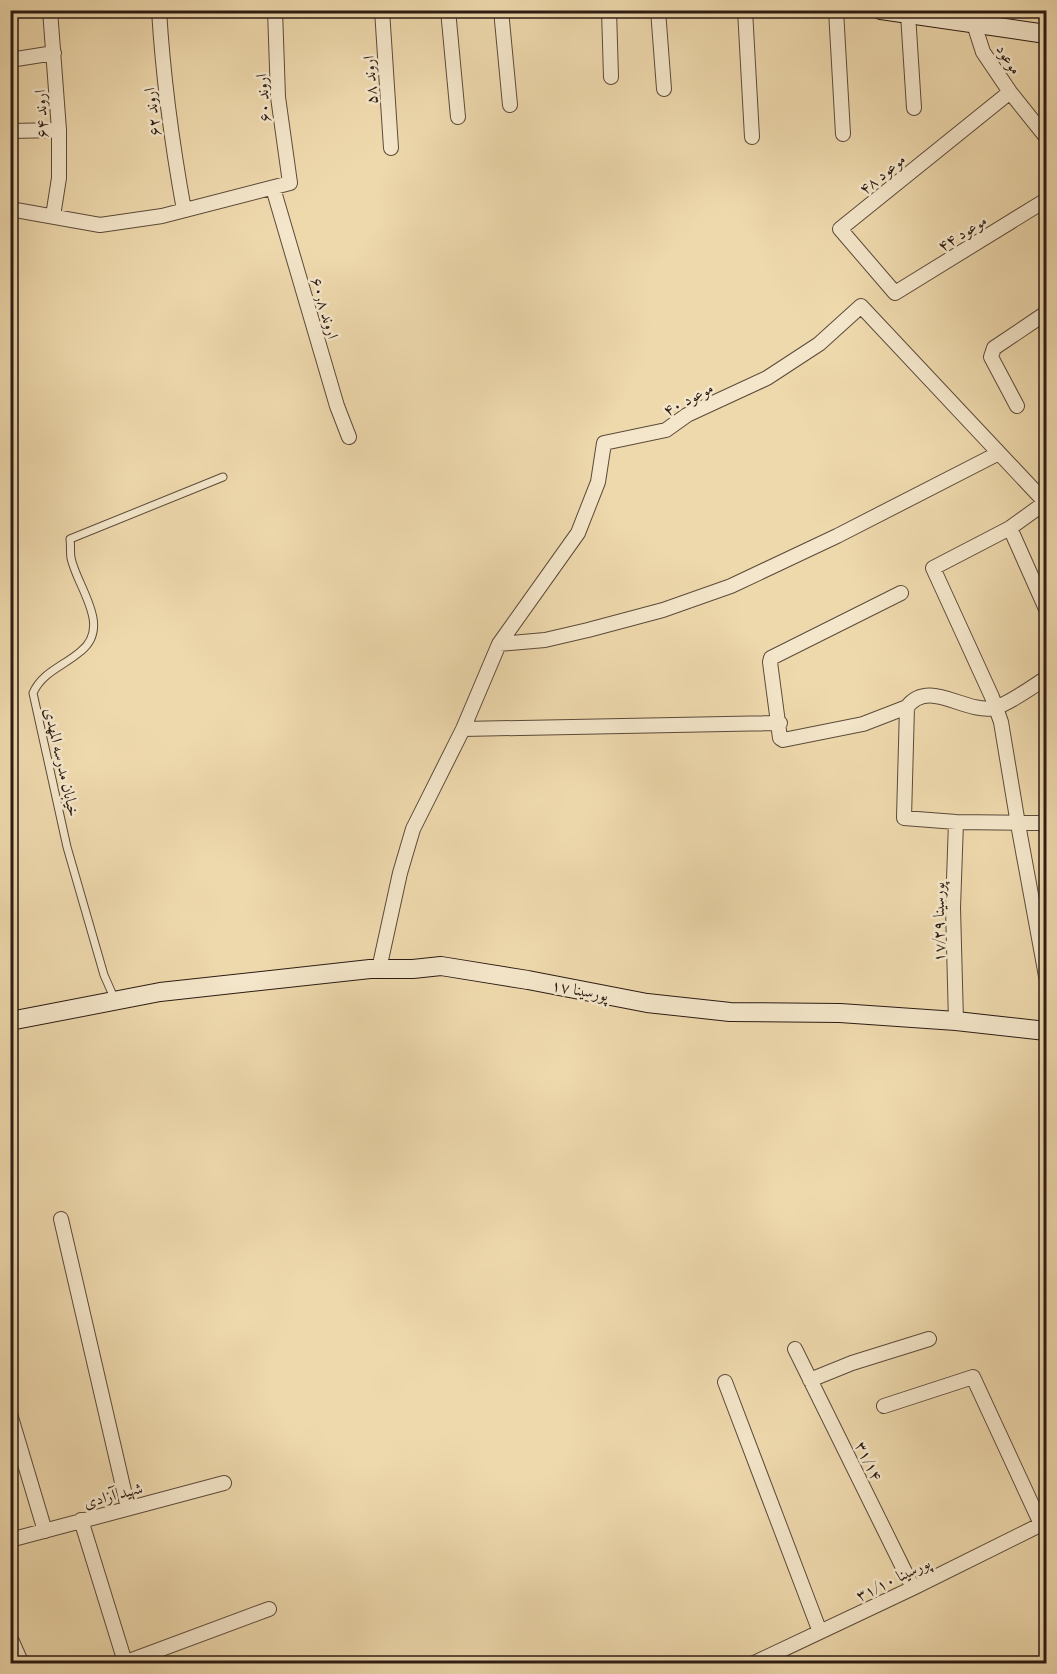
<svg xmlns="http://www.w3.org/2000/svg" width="1057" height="1674" viewBox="0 0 1057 1674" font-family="'IM FELL French Canon',Amiri,serif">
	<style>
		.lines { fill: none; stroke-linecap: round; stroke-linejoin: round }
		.lane-casing { stroke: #5c4a3a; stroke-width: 9 }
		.street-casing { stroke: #5c4a3a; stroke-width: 16 }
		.secondary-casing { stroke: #2c1b13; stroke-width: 20 }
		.lane { stroke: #f4e6ca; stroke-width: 7 }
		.street { stroke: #f4e6ca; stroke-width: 14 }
		.secondary { stroke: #f4e6ca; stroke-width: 18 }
		.labels { text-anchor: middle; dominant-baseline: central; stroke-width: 5; stroke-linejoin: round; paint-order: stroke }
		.street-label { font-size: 16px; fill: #2c1b13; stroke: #f4e6ca }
	</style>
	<rect width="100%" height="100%" fill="#eed9ad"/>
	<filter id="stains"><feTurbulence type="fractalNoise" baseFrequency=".00333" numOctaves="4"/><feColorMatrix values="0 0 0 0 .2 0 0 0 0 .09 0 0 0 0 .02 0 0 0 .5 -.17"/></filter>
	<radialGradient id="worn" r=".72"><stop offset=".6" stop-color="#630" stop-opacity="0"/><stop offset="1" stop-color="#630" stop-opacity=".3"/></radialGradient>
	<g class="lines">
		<g class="lane-casing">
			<path id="lane" d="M115,1000L104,975L67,847L33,693C42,672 64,666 81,651C112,626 77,587 71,558C70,552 71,545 70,539L223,477"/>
		</g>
		<g class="street-casing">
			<path id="street" d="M50,10L59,130V178L53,216
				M159,10C163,77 172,144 184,210
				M382,10L391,148
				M448,10L458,117
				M501,10L510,105
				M609,10L611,77
				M658,10L664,89
				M745,10L752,137
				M836,10L843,134
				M908,14L914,108
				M974,24L983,52L1010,92L1046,137
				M10,60L54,53
				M1010,92L840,229L895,293L1046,200
				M10,131L59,130
				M273,188L337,406L349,437
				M10,209L100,225L162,216L290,183L278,97L275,10
				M1017,406L991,357L994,348L1046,313
				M1046,502L1010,528L933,568L992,697L1001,722L1018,824L1046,976
				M1010,528L1046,609
				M901,593L771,658L770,662L780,738L783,740L863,724L907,707L904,818L956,822L1046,823
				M499,644L545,640L588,630L663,610L731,586L837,536L999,453
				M907,707C929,678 965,714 994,708C1007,705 1034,686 1046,678
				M463,729L780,723
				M379,969L400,873L413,829L463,729L499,644L578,533L598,482L604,443L666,430L687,415L767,378L819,344L861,306L1046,503
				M956,1021L953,908L956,822
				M61,1219L128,1508
				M795,1349L913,1588
				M810,1380L852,1363L929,1339
				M725,1382L820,1632
				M884,1406L973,1377L1041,1524
				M10,1414L45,1531
				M81,1520L125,1662
				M10,1540L224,1483
				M10,1637L22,1664
				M121,1664L269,1609
				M752,1664L913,1588L1046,1522"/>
		</g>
		<g class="secondary-casing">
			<path id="secondary" d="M881,10L1046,34
				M10,1021L160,992L370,969H413L441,966L528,980L647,1003L730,1012L840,1013L956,1021L1046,1031"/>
		</g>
		<use href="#lane" class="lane"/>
		<use href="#street" class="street"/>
		<use href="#secondary" class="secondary"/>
	</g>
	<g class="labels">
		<g class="street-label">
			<text transform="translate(1009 59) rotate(57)">موعود</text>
			<text transform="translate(370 80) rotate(-94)">اروند ۵۸</text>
			<text transform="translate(263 98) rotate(-95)">اروند ۶۰</text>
			<text transform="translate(152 112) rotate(-97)">اروند ۶۲</text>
			<text transform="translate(41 114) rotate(-93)">اروند ۶۴</text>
			<text transform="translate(882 174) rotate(-39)">موعود ۴۸</text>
			<text transform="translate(962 233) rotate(-32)">موعود ۴۴</text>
			<text transform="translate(325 308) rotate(74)">اروند ۶۰٫۸</text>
			<text transform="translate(688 399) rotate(-28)">موعود ۴۰</text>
			<text transform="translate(62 762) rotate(77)">خیابان مدرسه المهدی</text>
			<text transform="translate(938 922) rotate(-90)">پورسینا ۱۷/۲۹</text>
			<text transform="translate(580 990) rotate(11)">پورسینا ۱۷</text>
			<text transform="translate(869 1461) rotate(64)">۳۱/۱۴</text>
			<text transform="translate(113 1495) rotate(-15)">شهید آزادی</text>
			<text transform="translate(893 1579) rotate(-26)">پورسینا ۳۱/۱۰</text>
		</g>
	</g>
	<rect width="1057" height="1674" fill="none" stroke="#eed9ad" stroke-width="36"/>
	<rect x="12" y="12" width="1033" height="1650" fill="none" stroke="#2c1b13" stroke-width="3"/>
	<rect x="18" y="18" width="1021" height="1638" fill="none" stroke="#2c1b13" stroke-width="1.5"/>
	<rect width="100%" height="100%" filter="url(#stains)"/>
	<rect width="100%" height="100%" fill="url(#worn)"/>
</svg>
